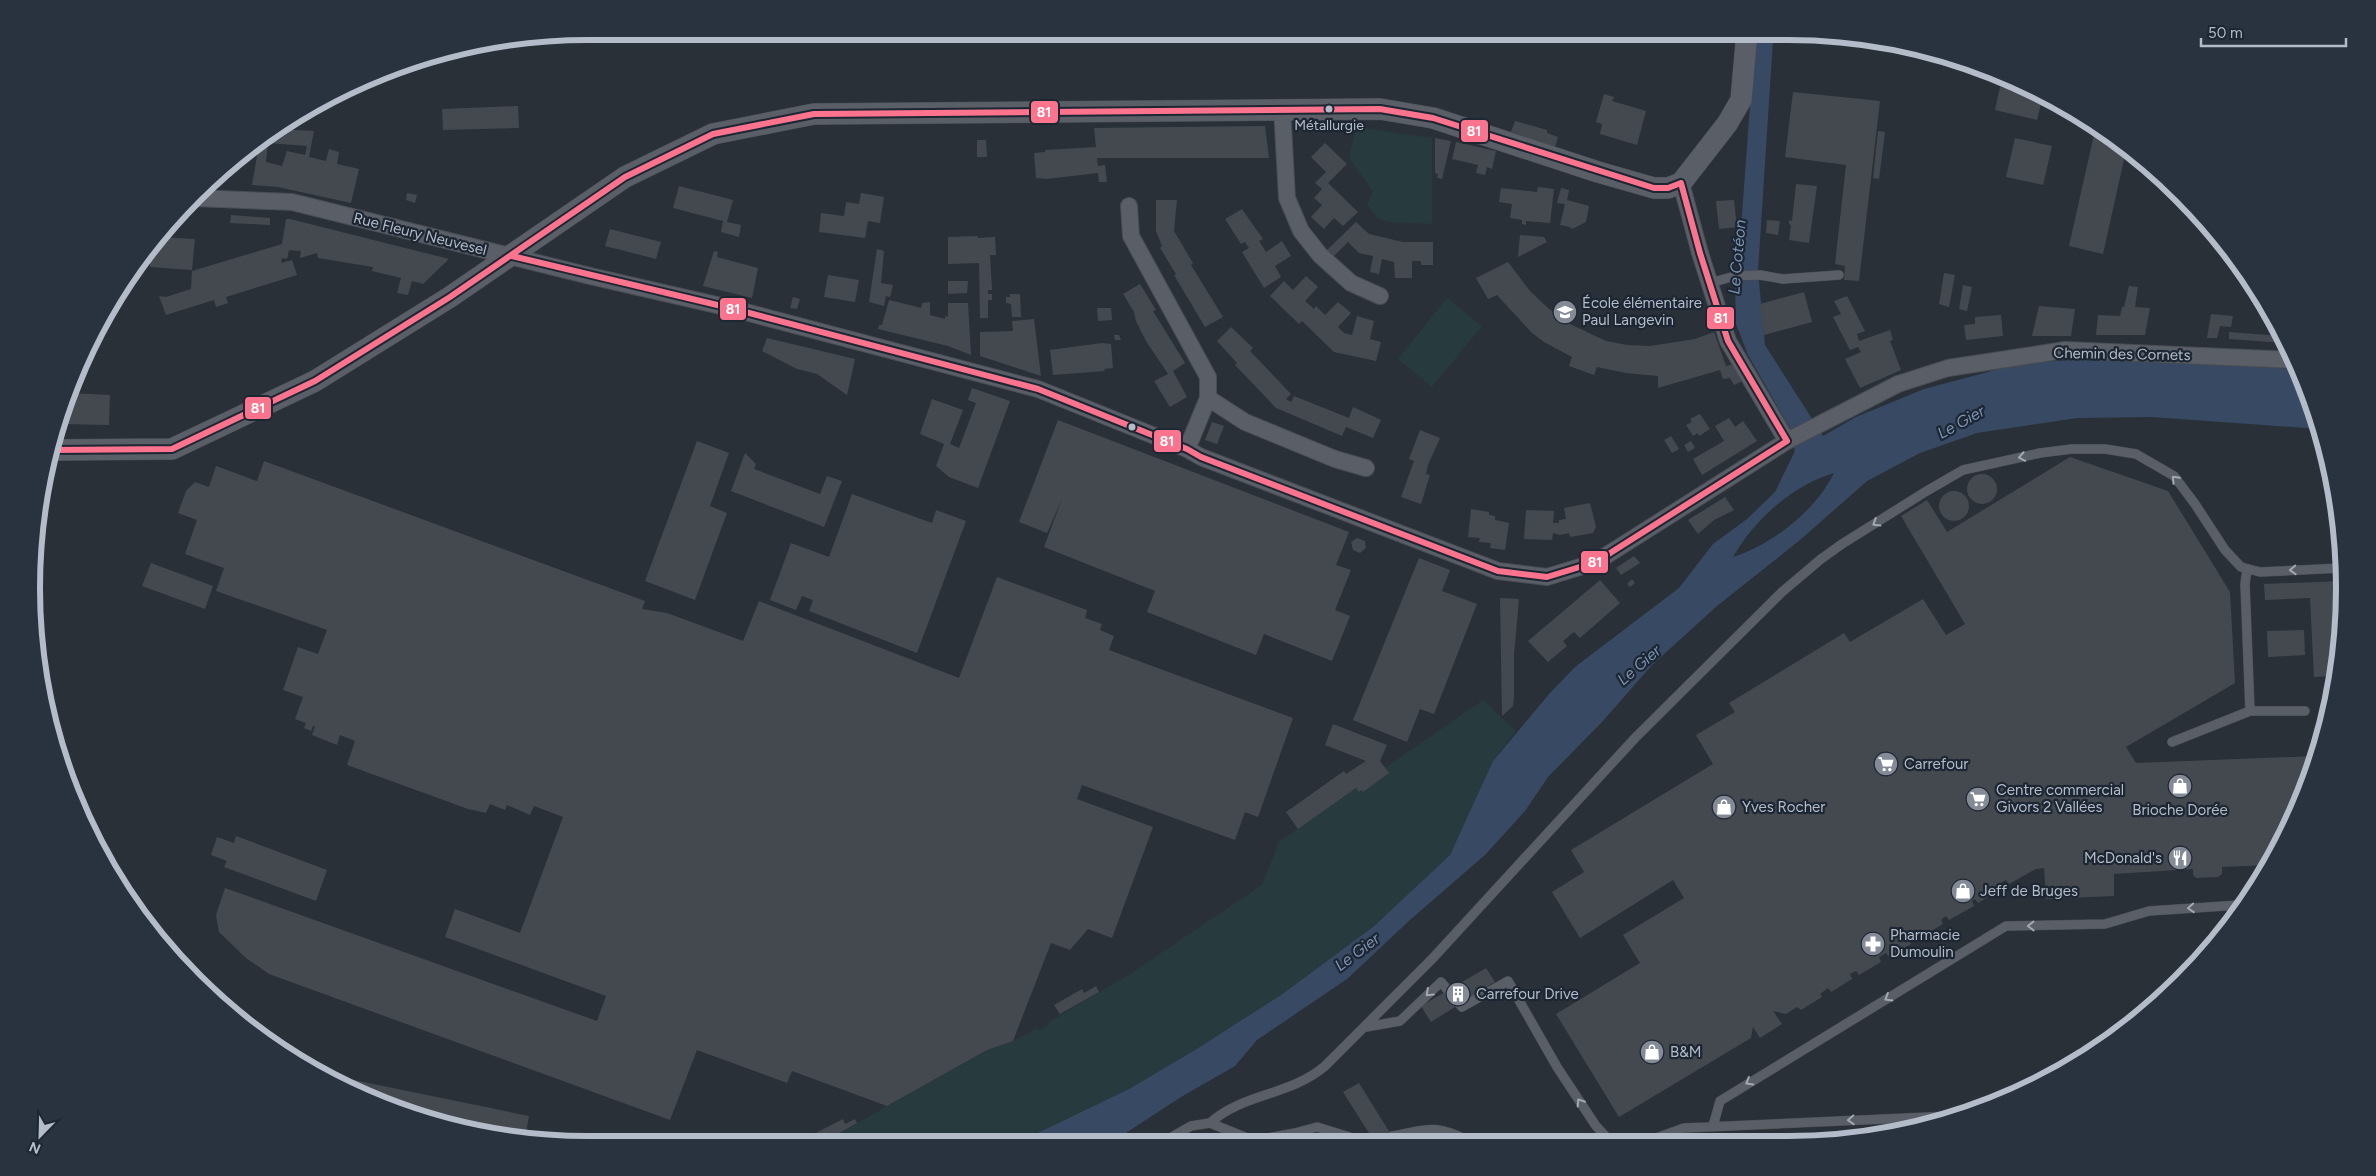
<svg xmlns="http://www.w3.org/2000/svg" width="2376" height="1176" viewBox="0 0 2376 1176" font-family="Figtree,sans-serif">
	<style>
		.green { fill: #273a3e }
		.water { fill: #384963; fill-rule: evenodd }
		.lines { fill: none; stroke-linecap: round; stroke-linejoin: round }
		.stream { stroke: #384963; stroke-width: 5.5 }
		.building { fill: #444950; fill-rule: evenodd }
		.service-casing { stroke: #484c53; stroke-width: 10 }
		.minor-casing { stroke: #484c53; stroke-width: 18 }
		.tertiary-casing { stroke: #484c53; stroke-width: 22 }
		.service { stroke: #5a5e66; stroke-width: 9 }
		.minor { stroke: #5a5e66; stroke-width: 16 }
		.tertiary { stroke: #5a5e66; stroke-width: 21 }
		.bus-1-casing { stroke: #1d2633; stroke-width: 10 }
		.bus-1 { stroke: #fc738d; stroke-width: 6 }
		.oneway { stroke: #a2a9b5 }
		.bus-dot { fill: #b4bcc9; stroke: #1d2633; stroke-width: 2 }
		.labels { text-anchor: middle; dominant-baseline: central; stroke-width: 4.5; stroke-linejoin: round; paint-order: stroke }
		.bus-label { font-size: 14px; fill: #b4bcc9; stroke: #1d2633 }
		.street-label { font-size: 15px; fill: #b4bcc9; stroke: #1d2633 }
		.poi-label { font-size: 15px; fill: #b4bcc9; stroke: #1d2633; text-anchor: start }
		.water-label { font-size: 16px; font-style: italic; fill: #7c92b1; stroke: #1d2633 }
		.rim { fill: none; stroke: #b4bcc9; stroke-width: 6 }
		.line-badge { stroke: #1d2633; stroke-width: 2 }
		.badge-label { font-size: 14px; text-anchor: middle; font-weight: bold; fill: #fff }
	</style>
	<rect width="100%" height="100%" fill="#2a3038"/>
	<path class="green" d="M1356,127L1432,138V224L1388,222L1377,218L1367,205L1373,191L1349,158Z
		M1447,298L1482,326L1432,387L1398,359Z
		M1483,700L1516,731L1493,761L1450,855L1373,927L1281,995L1195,1050L1129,1089L1019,1142L822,1143L987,1050L1013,1041L1036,1029L1040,1030L1048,1025L1049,1022L1130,974L1262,885L1279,842L1356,788L1359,792L1363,791L1385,768Z"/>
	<path class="water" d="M1755,38L1773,40L1758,271L1765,345L1823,436L1856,417L1924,389L2022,363L2089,359L2297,369L2315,409L2320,429L2152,417L2077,418L1977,433L1920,453L1867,481L1800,540L1717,606L1652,665L1602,722L1548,777L1525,811L1485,855L1411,919L1347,979L1257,1040L1235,1066L1181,1097L1112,1142H1019L1129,1089L1195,1050L1281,995L1373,927L1450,855L1493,761L1550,693L1575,667L1679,588L1713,544L1747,519L1775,492L1795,451L1791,430L1748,355L1736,324L1735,280L1738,268ZM1834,473C1816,510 1772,545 1733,557C1754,520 1793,485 1834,473Z"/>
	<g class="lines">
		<path class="stream" d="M1768,45L1769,32"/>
	</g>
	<path class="building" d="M2000,87L2043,95L2037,120L1995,110Z
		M1793,92L1880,101L1859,281L1844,280L1845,266L1835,264L1846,165L1785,157Z
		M1604,94L1614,97L1612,101L1646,111L1637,145L1600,134L1602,124L1596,122Z
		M518,106L519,128L443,130L442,109Z
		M1515,121L1547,130V133L1558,137L1555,147L1511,132Z
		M1265,126L1269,158H1097L1098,166L1105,165L1107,182H1099L1098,173L1046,179L1036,178L1034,153L1045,152V150L1096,147L1094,128Z
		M275,129L314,131L309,157L326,161L329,149L339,152L337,164L359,169L351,203L278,187L252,185L260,139ZM268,143L307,146L305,155L287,151L282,166L266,162Z
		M2095,130L2105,132L2127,146L2103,254L2069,246Z
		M1878,131L1885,132L1879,179L1873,178Z
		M1435,138L1451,141L1442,179L1437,178L1438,174L1435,173Z
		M2015,138L2052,146L2043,185L2006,177Z
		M977,140H986L987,157H977Z
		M256,142L255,149H246L249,146Z
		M1456,142L1496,151L1492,169L1487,167L1485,175L1476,173L1478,165L1452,159Z
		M1325,143L1347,164L1328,183L1358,212L1343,226L1334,218L1324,229L1311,217L1322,205L1314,198L1322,189L1315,183L1326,172L1311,157Z
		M1796,184L1817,186L1809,243L1789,240L1791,225L1789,224V220L1792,221Z
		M679,186L733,200L727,222L741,225L739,237L721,232L723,221L673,208Z
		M1538,187L1554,189L1550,223L1526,221V225L1522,224V220L1510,218L1512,204L1499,202L1501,188L1537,192Z
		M1561,188L1569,190L1567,200L1589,206L1586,222L1572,229L1570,227L1560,225L1565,204L1557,203Z
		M407,193L417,195L415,203L406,200Z
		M861,193L884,197L880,223L868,221L865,238L819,232L821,213L844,216L846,202L859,204Z
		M1156,200H1177L1174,231L1193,263L1191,265L1223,317L1205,327L1174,275L1176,274L1160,248L1162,246L1156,231Z
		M1734,200L1737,227L1719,229L1716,201Z
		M1242,209L1263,239L1259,241L1266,252L1282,241L1291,256L1275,266L1281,277L1264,288L1242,252L1249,248L1245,242L1241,244L1225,219Z
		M231,215L270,218V225L230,223Z
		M286,219H290L449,259L423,284L412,281L408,295L397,293L401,278L372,271L373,267L318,258L317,253L300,258L301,251L289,250L287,259L282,258L281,263L292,260L297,275L226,297L228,303L216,307L214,300L166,315L159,296L166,297L191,289L192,271L282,244Z
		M1767,220L1780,221L1778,235L1766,233Z
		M1356,222L1369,234L1403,242H1433V265H1421V261H1412V278H1395L1394,262L1382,259L1379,274L1370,272L1373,256L1359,253L1348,242L1334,256L1327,250Z
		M610,229L661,242L656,259L605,246Z
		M1520,235L1544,237L1547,242L1518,257Z
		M978,236V238L995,237L996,255H990L992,290H988V294H992V300H988V318H980L979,263L948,264V237Z
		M158,237L195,239L192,270L150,267L151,247Z
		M877,249L884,251L881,283L893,285L890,297L886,296L884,306L869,302Z
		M714,251L718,252L717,257L758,268L752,298L703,286Z
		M1508,262L1530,291L1548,308L1568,323L1606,341L1627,345L1650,346L1695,339L1714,332L1726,366L1733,364L1743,381L1734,385L1730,378L1723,379L1720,370L1658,388V376L1626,373L1597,367L1594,375L1569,366L1572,357L1544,342L1531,332L1497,295L1488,299L1476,278Z
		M1944,273L1955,275L1949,307L1939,304Z
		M828,275L859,280L855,302L824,297Z
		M1306,276L1318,287L1305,301L1314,309L1316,306L1325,315L1338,302L1351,313L1338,327L1344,333L1352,335L1357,316L1374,321L1370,339L1381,342L1376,361L1334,352L1302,321L1299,324L1270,296L1284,281L1293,290Z
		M948,281H968L967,293L948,294Z
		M1140,284L1156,310L1153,311L1185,363L1173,371L1187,397L1170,407L1154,381L1168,374L1146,341L1136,321L1134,312L1123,294Z
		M1963,285L1972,287L1967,311L1959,309Z
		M2129,286L2138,287L2135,307L2150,308L2145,335H2096L2098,315L2120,316L2122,307H2124Z
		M1804,292L1812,322L1764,335L1760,304Z
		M1010,294H1020L1021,317H1012L1011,304L1006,303V297H1010Z
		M1847,296L1865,331L1857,334L1859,341L1890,330L1893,340L1890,341L1901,370L1860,388L1845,359L1861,352L1858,347L1850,350L1833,317L1841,314L1834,301Z
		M793,297L800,299L797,309L790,308Z
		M889,300L921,308L922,303L930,302V315L945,319V316L948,317V303H968L971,355L948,346L878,329L879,325H882Z
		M2039,306L2075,309L2071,336H2032Z
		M1097,308H1111L1112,320L1098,321Z
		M2211,314L2233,316L2231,327L2220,326L2217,338H2207Z
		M2001,315L2003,336L1966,340L1964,325L1975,324V317Z
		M1034,319L1041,376L980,356V332L1013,331L1012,321Z
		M1231,327L1253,348L1250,351L1291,394L1286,399L1291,402L1294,396L1349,418L1353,407L1362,411L1381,420L1373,438L1346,427L1342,436L1276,408L1235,365L1237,363L1217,341Z
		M2229,332L2282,336L2285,343L2229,339Z
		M1114,335H1119L1121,340H1115Z
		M767,338L855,359L847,395L817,374L797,369L762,351Z
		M1102,343L1111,344L1113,368L1104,369L1105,371L1053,375L1050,350Z
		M972,388L1010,401L978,488L949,477L936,466L944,444L920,434L932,399L963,410L950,444L959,448L976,403L968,400Z
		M68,393L110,395L109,425L59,424Z
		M1700,414L1710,429L1699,436L1698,433L1693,436L1686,425L1692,422L1690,419Z
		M1729,418L1735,427L1743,421L1757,441L1702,475L1693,459L1724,441L1715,426Z
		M1058,420L1349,532L1336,565L1351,570L1335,610L1350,616L1332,661L1264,634L1256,655L1147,612L1155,591L1044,547L1062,499L1047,533L1019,522Z
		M1212,422L1224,426L1217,444L1205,440Z
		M1420,430L1440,438L1428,465L1426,474L1430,475L1421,504L1401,497L1414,461L1409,459Z
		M1671,436L1679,449L1672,453L1664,440Z
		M697,441L729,453L710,506L727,513L695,600L645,581Z
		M1691,441L1695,448L1688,452L1684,445Z
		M745,453L756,464L754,469L820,494L827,476L842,481L824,527L731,491Z
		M2070,457L2168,491L2230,592L2235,683L2126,747L2136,763L2317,756L2287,834L2267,865L2222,867V874L2218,877L2196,878L2193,875V869L2114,874V896L2046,899L2044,868L2036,869L2009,884L2006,880L1997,885L2000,890L1978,903L1975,899L1972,901L1974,906L1949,920L1946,916L1941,920L1943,924L1918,939L1916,935L1909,940L1911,944L1889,957L1886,953L1879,957L1881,962L1859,975L1856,971L1850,974L1852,979L1831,992L1828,988L1820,994L1822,997L1801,1010L1797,1007L1786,1014L1773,1011L1782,1024L1760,1038L1753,1027L1751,1038L1619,1117L1556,1014L1640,963L1623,935L1684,898L1673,880L1580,938L1552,892L1584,872L1571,850L1713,764L1696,735L1735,712L1729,703L1844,633L1850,642L1923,599L1946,635L1965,624L1901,516L1927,500L1947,532Z
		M264,461L645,601L642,609L667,613L743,641L759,601L959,678L997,577L1087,610L1085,618L1102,624L1100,630L1114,636L1109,650L1293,718L1258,817L1245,812L1235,840L1082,785L1077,799L1153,827L1112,938L1088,929L1070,950L1051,943L1013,1041L987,1050L887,1106L792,1071L787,1083L697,1050L670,1120L269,974L246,958L219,932L216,915L225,888L597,1021L606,996L445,937L455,909L520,933L563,817L534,806L530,815L507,805L505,810L490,804L486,813L468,809L347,765L355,741L340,735L337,745L312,735L315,726H313L311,731L304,728L306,723L295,719L303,697L283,690L298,647L318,654L327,630L216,591L224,568L185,554L197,520L178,513L186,491L195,482L209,487L216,466L257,481Z
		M1967 489a15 15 0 1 1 30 0a15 15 0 1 1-30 0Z
		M1939 506a15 15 0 1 1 30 0a15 15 0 1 1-30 0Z
		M852,494L932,523L936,510L966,521L917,653L809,611L813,600L802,596L796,610L770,600L791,543L829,557Z
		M1725,497L1734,510L1714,520L1698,534L1688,520Z
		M1590,503L1596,527L1593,533L1570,537L1569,533L1560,535L1553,533L1552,540L1524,539L1526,510L1554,511L1553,523H1559V520L1566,519L1564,508Z
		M1471,509L1489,512V515L1495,516V520L1509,523L1505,550L1490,548L1491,543L1479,542L1480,538L1468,537Z
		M1357,538L1365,541L1366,548L1360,553L1353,550L1351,542Z
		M1634,556L1640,563L1621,575L1616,568Z
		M1419,558L1450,570L1442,591L1477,604L1434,714L1420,709L1407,742L1353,720Z
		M151,563L213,586L205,609L142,586Z
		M1632,579L1635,583L1630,587L1627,584Z
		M1600,580L1620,603L1580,638L1574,632L1563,641L1567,646L1548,662L1528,641Z
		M2342,581L2344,624L2335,676L2314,677L2310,598L2265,600L2264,584Z
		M1500,598L1519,599L1514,655V698L1513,706L1502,716Z
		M2304,630L2305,655L2268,657L2267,631Z
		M1333,724L1387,745L1380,761L1389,773L1363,792L1362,790L1359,792L1356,788L1298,829L1286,812L1344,771L1346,774L1366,761L1325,745Z
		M236,836L327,870L316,901L224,867L227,861L211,855L217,837L234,843Z
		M1486,968L1495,982L1431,1022L1421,1006Z
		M1096,986L1099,992L1060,1014L1054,1005L1082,989L1084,993Z
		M315,1072L529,1116L525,1139L444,1126L342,1087Z
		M1359,1083L1395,1141H1374L1343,1092Z
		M843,1119L845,1124L855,1119L857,1123L822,1143H814L810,1136Z"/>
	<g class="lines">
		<g class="service-casing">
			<path id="service" d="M1710,283L1735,276L1760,275L1783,279L1839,275
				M2250,711H2305
				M2172,742L2250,711L2245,584L2247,569
				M1366,1027L1400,1021L1441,982L1462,1007L1508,981L1557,1067L1596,1126L1610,1141
				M1210,1123C1243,1093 1290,1096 1325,1066L1433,958L1635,738L1782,592L1821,559L1842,544L1925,492L1963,470L2040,453L2072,449H2105L2136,454L2174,476L2195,504L2225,550L2241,567L2260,572L2342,568
				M1713,1126L1720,1101L2006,926L2105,924L2149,911L2240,905
				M1295,1133L1317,1127L1356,1139L1373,1140
				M1392,1136C1428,1130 1434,1123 1469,1141
				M1252,1138H1268L1295,1133L1305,1142
				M1648,1141L1684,1128L1952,1116
				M1163,1142L1191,1126L1210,1123L1257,1142"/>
		</g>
		<g class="minor-casing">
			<path id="minor" d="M1282,108L1287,198L1301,231L1320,255L1351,283L1380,296
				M1681,183L1700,253L1728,341L1787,441
				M194,198L292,202L590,276L734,309L1038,389L1187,449L1201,457L1498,571L1547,577L1596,562L1787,441L1898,384L1948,368L2065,350L2293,360
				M1129,206L1131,236L1208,377V398L1187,449
				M1208,398L1245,422L1335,459L1366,468"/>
		</g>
		<g class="tertiary-casing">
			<path id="tertiary" d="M51,450L172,449L315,381L450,297L625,177L713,134L814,114L1380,109L1433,118L1598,172L1654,188H1668L1681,183L1727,124L1741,100L1747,32"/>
		</g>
		<use href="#service" class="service"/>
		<use href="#minor" class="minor"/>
		<use href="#tertiary" class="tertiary"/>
		<g class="bus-1-casing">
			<path id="bus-1" d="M1681,183L1700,253L1728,341L1787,441
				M512,256L734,309L1038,389L1187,449L1201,457L1498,571L1547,577L1596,562L1787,441
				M51,450L172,449L315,381L450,297L625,177L713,134L814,114L1380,109L1433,118L1654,188H1668L1681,183"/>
		</g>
		<use href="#bus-1" class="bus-1"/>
	</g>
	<defs><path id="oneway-chevron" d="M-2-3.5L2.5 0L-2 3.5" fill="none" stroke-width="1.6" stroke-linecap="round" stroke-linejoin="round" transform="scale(1.25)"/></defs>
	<g class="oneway">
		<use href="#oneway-chevron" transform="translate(2022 457) rotate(169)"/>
		<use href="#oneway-chevron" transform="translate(2175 479) rotate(-134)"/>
		<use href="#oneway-chevron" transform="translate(1876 523) rotate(148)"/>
		<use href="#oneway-chevron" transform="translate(2293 570) rotate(177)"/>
		<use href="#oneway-chevron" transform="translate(2191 908) rotate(176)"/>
		<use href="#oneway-chevron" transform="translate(2031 926) rotate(179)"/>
		<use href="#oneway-chevron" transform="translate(1429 993) rotate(137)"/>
		<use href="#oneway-chevron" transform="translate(1888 998) rotate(149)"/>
		<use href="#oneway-chevron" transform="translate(1749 1082) rotate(149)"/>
		<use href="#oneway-chevron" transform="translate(1580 1102) rotate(-123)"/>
		<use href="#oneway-chevron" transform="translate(1851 1120) rotate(177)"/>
	</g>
	<defs>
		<g id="school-disc" transform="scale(1.25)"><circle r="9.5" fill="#848b96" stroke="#1d2633"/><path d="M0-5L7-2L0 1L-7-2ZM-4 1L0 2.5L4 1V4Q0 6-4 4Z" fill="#fff"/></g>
		<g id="supermarket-disc" transform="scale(1.25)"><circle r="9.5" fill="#848b96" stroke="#1d2633"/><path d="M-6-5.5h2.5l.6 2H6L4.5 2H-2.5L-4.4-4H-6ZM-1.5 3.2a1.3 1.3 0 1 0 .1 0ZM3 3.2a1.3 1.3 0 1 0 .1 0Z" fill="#fff"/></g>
		<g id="shop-disc" transform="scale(1.25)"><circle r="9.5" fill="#848b96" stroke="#1d2633"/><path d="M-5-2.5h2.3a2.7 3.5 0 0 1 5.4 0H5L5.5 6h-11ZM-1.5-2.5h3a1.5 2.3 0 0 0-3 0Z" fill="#fff"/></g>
		<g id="restaurant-disc" transform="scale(1.25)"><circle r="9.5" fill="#848b96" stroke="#1d2633"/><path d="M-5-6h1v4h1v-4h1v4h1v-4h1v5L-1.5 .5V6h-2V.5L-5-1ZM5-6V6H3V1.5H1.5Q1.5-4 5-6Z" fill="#fff"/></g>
		<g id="pharmacy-disc" transform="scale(1.25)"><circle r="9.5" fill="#848b96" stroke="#1d2633"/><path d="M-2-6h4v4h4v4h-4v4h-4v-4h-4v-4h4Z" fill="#fff"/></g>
		<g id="building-disc" transform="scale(1.25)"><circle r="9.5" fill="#848b96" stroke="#1d2633"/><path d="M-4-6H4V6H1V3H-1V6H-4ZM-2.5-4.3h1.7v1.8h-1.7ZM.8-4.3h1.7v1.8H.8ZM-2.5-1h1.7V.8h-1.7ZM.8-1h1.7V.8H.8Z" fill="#fff"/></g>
	</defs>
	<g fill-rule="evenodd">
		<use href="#school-disc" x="1565" y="312"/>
		<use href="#supermarket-disc" x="1886" y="764"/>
		<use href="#shop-disc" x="2180" y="786"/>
		<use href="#supermarket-disc" x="1978" y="799"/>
		<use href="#shop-disc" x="1724" y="807"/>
		<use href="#restaurant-disc" x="2180" y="858"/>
		<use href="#shop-disc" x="1963" y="891"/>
		<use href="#pharmacy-disc" x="1873" y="944"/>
		<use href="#building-disc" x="1458" y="994"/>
		<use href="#shop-disc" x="1652" y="1052"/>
	</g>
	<g class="bus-dot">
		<circle cx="1329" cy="109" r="4.5"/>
		<circle cx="1132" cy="427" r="4.5"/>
	</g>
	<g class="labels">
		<g class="bus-label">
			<text x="1329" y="125">Métallurgie</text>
		</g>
		<g class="street-label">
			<text transform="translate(420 234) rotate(14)">Rue Fleury Neuvesel</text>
			<text transform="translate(2122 354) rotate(1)">Chemin des Cornets</text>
		</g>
		<g class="poi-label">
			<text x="1582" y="303">École élémentaire<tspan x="1582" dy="17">Paul Langevin</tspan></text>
			<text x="1904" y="764">Carrefour</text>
			<text x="1996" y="790">Centre commercial<tspan x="1996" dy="17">Givors 2 Vallées</tspan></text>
			<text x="1742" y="807">Yves Rocher</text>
			<text x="2180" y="810" text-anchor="middle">Brioche Dorée</text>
			<text x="2162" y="858" text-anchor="end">McDonald's</text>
			<text x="1980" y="891">Jeff de Bruges</text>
			<text x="1890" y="935">Pharmacie<tspan x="1890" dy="17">Dumoulin</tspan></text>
			<text x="1476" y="994">Carrefour Drive</text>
			<text x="1670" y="1052">B&amp;M</text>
		</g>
		<g class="water-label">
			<text transform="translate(1737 257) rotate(-85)">Le Cotéon</text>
			<text transform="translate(1961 422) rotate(-29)">Le Gier</text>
			<text transform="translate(1639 665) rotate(-41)">Le Gier</text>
			<text transform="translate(1357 952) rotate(-37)">Le Gier</text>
		</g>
	</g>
	<path d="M0 0H2376V1176H0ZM588 40H1788A548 548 0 0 1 2336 588V588A548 548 0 0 1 1788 1136H588A548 548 0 0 1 40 588V588A548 548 0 0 1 588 40Z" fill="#29323f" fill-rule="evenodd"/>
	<path class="rim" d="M588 40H1788A548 548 0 0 1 2336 588V588A548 548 0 0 1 1788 1136H588A548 548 0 0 1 40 588V588A548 548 0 0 1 588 40Z"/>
	<g class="line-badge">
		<rect x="1030" y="100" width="29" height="24" rx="5" fill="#fc738d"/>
		<rect x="1460" y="119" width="29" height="24" rx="5" fill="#fc738d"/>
		<rect x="719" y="297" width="28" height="24" rx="5" fill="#fc738d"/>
		<rect x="1706" y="306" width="29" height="24" rx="5" fill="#fc738d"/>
		<rect x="244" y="396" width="28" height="24" rx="5" fill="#fc738d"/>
		<rect x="1153" y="429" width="29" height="24" rx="5" fill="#fc738d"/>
		<rect x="1580" y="550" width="29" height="24" rx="5" fill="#fc738d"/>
	</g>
	<g class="badge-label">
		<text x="1044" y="117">81</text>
		<text x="1474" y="136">81</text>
		<text x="733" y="314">81</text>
		<text x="1721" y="323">81</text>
		<text x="258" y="413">81</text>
		<text x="1167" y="446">81</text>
		<text x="1595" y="567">81</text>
	</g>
	<g transform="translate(40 1136) rotate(203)" stroke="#1d2633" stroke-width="4" paint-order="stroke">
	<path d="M0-4L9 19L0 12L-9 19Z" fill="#b4bcc9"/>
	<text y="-8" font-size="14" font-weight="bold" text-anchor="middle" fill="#b4bcc9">N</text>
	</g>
	<path d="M2201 38v8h145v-8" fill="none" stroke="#b4bcc9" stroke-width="2.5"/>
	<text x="2208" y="38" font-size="15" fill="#b4bcc9" stroke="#1d2633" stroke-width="4" paint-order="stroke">50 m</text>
</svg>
